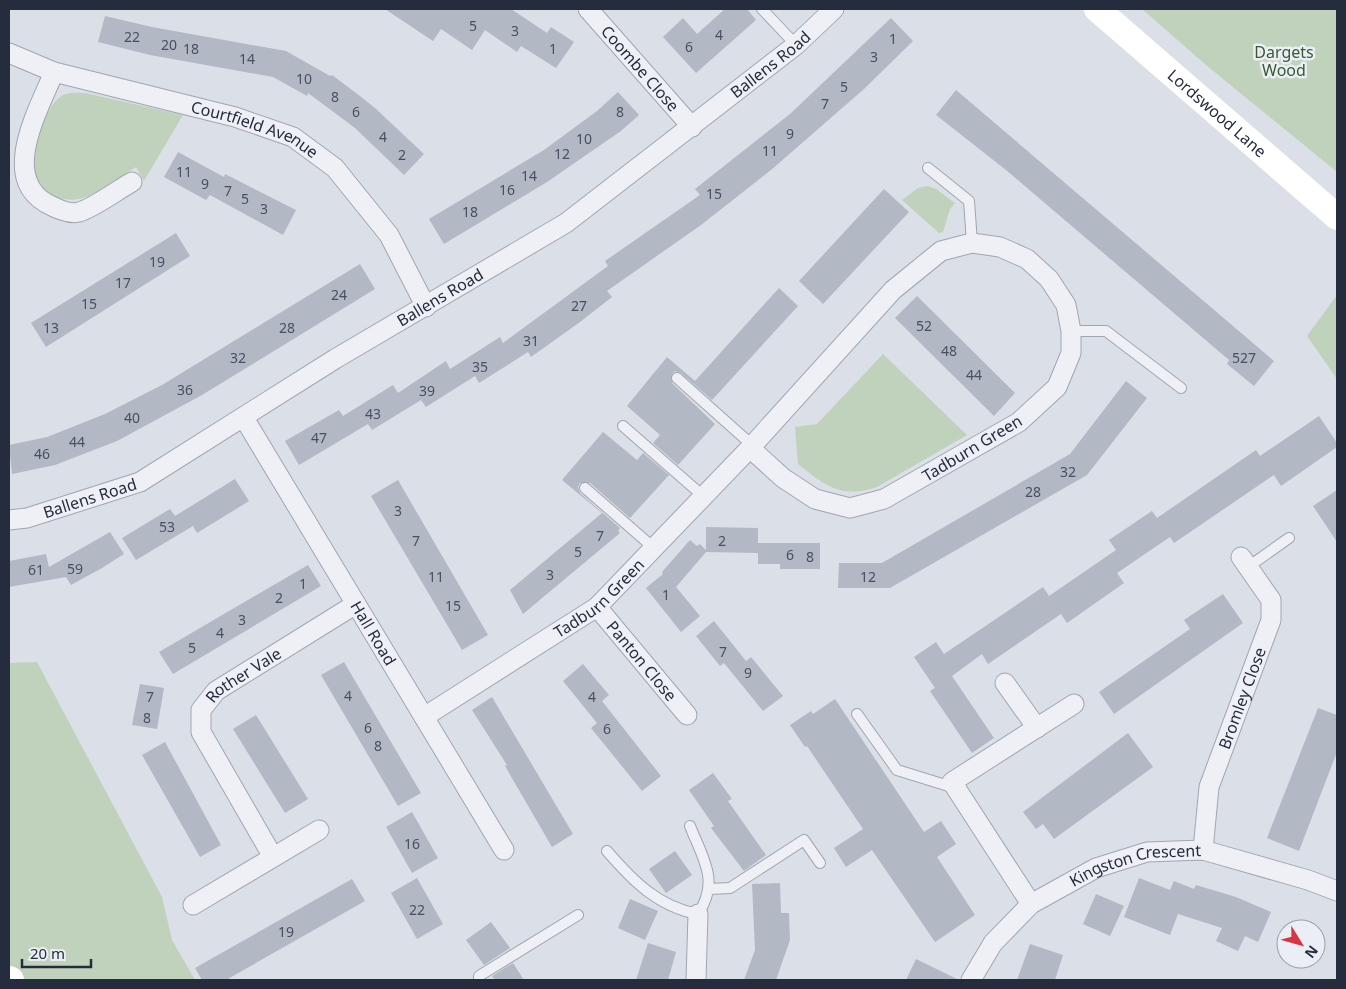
<svg xmlns="http://www.w3.org/2000/svg" width="1346" height="989" viewBox="0 0 1346 989" font-family="'Noto Sans',sans-serif">
	<style>
		.green { fill: #c0d2bc }
		.building { fill: #b2b8c4 }
		.lines { fill: none; stroke-linecap: round; stroke-linejoin: round }
		.lane-casing { stroke: #a0a6b1; stroke-width: 12 }
		.street-casing { stroke: #a0a6b1; stroke-width: 21 }
		.lane { stroke: #eef0f5; stroke-width: 10 }
		.street { stroke: #eef0f5; stroke-width: 19 }
		.secondary { stroke: #fff; stroke-width: 26 }
		.labels { text-anchor: middle; dominant-baseline: central; stroke-width: 5; stroke-linejoin: round; paint-order: stroke }
		.number-label { font-size: 14px; fill: #484f60 }
		.park-label { font-size: 16px; fill: #365b31; stroke: #ebeef5 }
		.street-label { font-size: 16px; fill: #242c3e; stroke: #ebeef5 }
	</style>
	<rect width="100%" height="100%" fill="#dbdfe7"/>
	<path class="green" d="M1142,9H1337V172L1206,65Z
		M85,93L183,115L144,181L136,167C119,177 101,192 83,198C65,204 38,194 32,175C28,156 46,99 66,94C71,92 80,93 85,93Z
		M928,186L936,189L955,203L950,209L943,232L939,233L902,200L918,188Z
		M1337,295V379L1307,336Z
		M883,354L967,435L877,487C842,499 825,486 798,464L795,427L817,424Z
		M37,662L162,897L172,940L195,980H9V663Z"/>
	<path class="building" d="M385,9H511L547,33L551,27L574,42L556,68L521,46L517,52L485,30L472,50L441,29L433,41Z
		M725,9H747L756,20L696,73L663,37L683,18L697,34Z
		M105,16L152,27L286,51L330,76L332,75L356,93L375,108L424,154L404,175L355,128L308,93L307,96L273,77L150,55L98,42Z
		M891,18L913,41L864,89L771,170L701,225L607,291L612,297L580,322L531,357L528,352L479,383L475,376L426,407L421,400L372,430L368,424L299,465L285,441L339,410L343,416L393,385L398,393L446,361L450,369L500,337L503,343L608,266L605,261L700,195L695,189L790,114Z
		M956,90L1274,361L1254,386L1227,364L1229,360L1006,170L936,115Z
		M618,92L639,115L621,131L547,182L444,244L429,219L544,150L597,111Z
		M178,152L224,177L225,174L296,210L283,235L210,195L206,200L164,177Z
		M884,189L909,212L823,304L799,281Z
		M176,233L190,256L46,347L31,323Z
		M360,264L375,289L202,395L117,441L55,465L12,474L9,445L47,437L105,414L162,385Z
		M779,288L798,306L712,400L681,373L675,371L672,374V383L715,424L678,465L653,443L660,435L627,406L667,357L695,381Z
		M917,296L1015,393L994,416L895,318Z
		M1126,381L1147,398L1087,475L890,588H838L839,563H882L1070,454Z
		M1319,416L1337,443V447L1281,486L1274,475L1174,543L1170,537L1117,573L1124,583L1067,623L1061,614L988,664L982,654L952,676L994,738L972,753L930,691L935,688L914,657L936,642L944,654L1043,587L1049,596L1116,550L1109,540L1152,511L1157,518L1256,450L1260,456Z
		M603,432L637,460L643,453L669,475L630,518L590,483H580L578,487L580,493L620,528L618,531L620,533L523,614L510,590L602,513L562,480Z
		M235,479L249,501L197,533L193,526L136,560L122,538L170,509L175,516Z
		M398,480L488,635L462,650L371,496Z
		M1337,490V542L1313,506Z
		M706,527L758,528V543H820V569H780V564H758V553L706,552L676,587L700,616L681,632L646,588L663,574L662,572L690,540L697,546L700,544L706,550Z
		M110,532L124,554L102,568L71,585L66,577L9,587V561L46,554L49,567Z
		M308,565L321,586L173,674L159,652Z
		M1223,594L1243,623L1114,714L1099,692L1190,629L1184,620Z
		M714,621L746,661L751,657L783,696L763,711L724,663L720,666L696,636Z
		M344,662L421,793L398,806L321,675Z
		M583,664L609,695L602,701L661,776L642,791L591,728L597,723L563,681Z
		M140,684L164,688L157,729L132,725Z
		M492,697L573,834L552,847L505,766L507,765L472,710Z
		M835,699L924,832L941,821L956,844L937,857L975,915L935,942L872,850L846,867L834,848L863,829L807,746L805,747L790,725L811,711L813,714Z
		M1318,708L1337,715V752L1299,851L1267,838Z
		M256,715L308,799L285,813L233,729Z
		M1128,733L1153,767L1054,839L1043,824L1036,829L1023,812Z
		M165,742L221,845L200,857L142,755Z
		M713,773L732,799L728,801L766,855L744,871L711,828L714,826L689,790Z
		M412,812L438,858L412,873L386,827Z
		M675,851L692,875L666,893L649,869Z
		M417,878L443,924L417,939L391,893Z
		M1139,878L1170,890L1174,881L1194,889L1196,885L1236,897L1271,912L1258,942L1245,936L1238,951L1216,941L1222,928L1178,914L1170,935L1124,917Z
		M352,879L365,901L226,980H202L195,968Z
		M780,883L781,913H789L790,940L776,980H744L755,950L752,884Z
		M1096,894L1124,906L1110,936L1083,924Z
		M630,899L658,911L645,940L618,928Z
		M491,922L510,948L484,965L466,940Z
		M648,943L676,952L668,980H636Z
		M1030,944L1063,955L1055,980H1017Z
		M916,959L959,980H906Z
		M513,963L524,980H495L492,976Z"/>
	<g class="lines">
		<g class="lane-casing">
			<path id="lane" d="M762,9L796,45
				M928,168L969,201L972,243
				M1071,331H1106L1181,388
				M677,378L752,445
				M623,426L703,496
				M585,488L655,549
				M1248,567L1289,538
				M857,714L897,770L955,788
				M607,851C632,880 658,907 698,914C720,881 703,859 690,826
				M709,889L730,888L804,840L820,863
				M479,980V976L578,915"/>
		</g>
		<g class="street-casing">
			<g id="street">
				<path id="s1" d="M588,9L692,127"/>
				<path id="s2" d="M9,53L54,72L235,117L293,137L335,168L389,235L426,307"/>
				<path d="M54,72C39,109 0,176 46,203C55,208 69,215 79,212C92,209 119,189 132,182"/>
				<path id="s3" d="M244,418L504,850"/>
				<path id="s4" d="M9,520L27,518L140,482L335,359L566,223L796,45L834,9"/>
				<path id="s5" d="M597,607L687,715"/>
				<path d="M1005,683L1037,728"/>
				<path id="s6" d="M424,717L597,607L750,448L893,290L941,251L972,243L1000,247L1027,259L1049,279L1066,305L1071,331V353L1057,387L1019,422L884,499L850,508L815,499L783,478L750,448"/>
				<path id="s7" d="M1203,850L1209,787L1271,620V600L1241,557"/>
				<path id="s8" d="M273,857L201,732V710L216,691L356,604"/>
				<path d="M1031,904L952,782L1074,704"/>
				<path d="M193,905L319,830"/>
				<path d="M696,980L698,914"/>
				<path id="s9" d="M971,980L993,943L1031,904L1096,868L1147,852L1203,850L1308,880L1337,891"/>
			</g>
		</g>
		<use href="#lane" class="lane"/>
		<use href="#street" class="street"/>
		<g class="secondary">
			<path id="s10" d="M1097,9L1337,217"/>
			<path d="M9,979L11,980"/>
		</g>
	</g>
	<g class="labels">
		<g class="number-label">
			<text x="473" y="25">5</text>
			<text x="515" y="30">3</text>
			<text x="719" y="34">4</text>
			<text x="132" y="36">22</text>
			<text x="893" y="38">1</text>
			<text x="169" y="44">20</text>
			<text x="689" y="46">6</text>
			<text x="191" y="48">18</text>
			<text x="553" y="48">1</text>
			<text x="874" y="56">3</text>
			<text x="247" y="58">14</text>
			<text x="304" y="78">10</text>
			<text x="844" y="86">5</text>
			<text x="335" y="96">8</text>
			<text x="825" y="103">7</text>
			<text x="356" y="111">6</text>
			<text x="620" y="111">8</text>
			<text x="790" y="133">9</text>
			<text x="383" y="136">4</text>
			<text x="584" y="138">10</text>
			<text x="770" y="150">11</text>
			<text x="562" y="153">12</text>
			<text x="402" y="154">2</text>
			<text x="184" y="171">11</text>
			<text x="529" y="175">14</text>
			<text x="205" y="183">9</text>
			<text x="507" y="189">16</text>
			<text x="228" y="190">7</text>
			<text x="714" y="193">15</text>
			<text x="245" y="198">5</text>
			<text x="264" y="208">3</text>
			<text x="470" y="211">18</text>
			<text x="157" y="261">19</text>
			<text x="123" y="282">17</text>
			<text x="339" y="294">24</text>
			<text x="89" y="303">15</text>
			<text x="579" y="305">27</text>
			<text x="924" y="325">52</text>
			<text x="51" y="327">13</text>
			<text x="287" y="327">28</text>
			<text x="531" y="340">31</text>
			<text x="949" y="350">48</text>
			<text x="238" y="357">32</text>
			<text x="1244" y="357">527</text>
			<text x="480" y="366">35</text>
			<text x="974" y="374">44</text>
			<text x="185" y="389">36</text>
			<text x="427" y="390">39</text>
			<text x="373" y="413">43</text>
			<text x="132" y="417">40</text>
			<text x="319" y="437">47</text>
			<text x="77" y="441">44</text>
			<text x="42" y="453">46</text>
			<text x="1068" y="471">32</text>
			<text x="1033" y="491">28</text>
			<text x="398" y="510">3</text>
			<text x="167" y="526">53</text>
			<text x="600" y="535">7</text>
			<text x="416" y="540">7</text>
			<text x="722" y="540">2</text>
			<text x="578" y="551">5</text>
			<text x="790" y="554">6</text>
			<text x="810" y="556">8</text>
			<text x="75" y="568">59</text>
			<text x="36" y="569">61</text>
			<text x="550" y="574">3</text>
			<text x="436" y="576">11</text>
			<text x="868" y="576">12</text>
			<text x="303" y="583">1</text>
			<text x="666" y="594">1</text>
			<text x="279" y="597">2</text>
			<text x="453" y="605">15</text>
			<text x="242" y="619">3</text>
			<text x="220" y="632">4</text>
			<text x="192" y="647">5</text>
			<text x="723" y="651">7</text>
			<text x="748" y="672">9</text>
			<text x="348" y="695">4</text>
			<text x="150" y="696">7</text>
			<text x="592" y="696">4</text>
			<text x="147" y="717">8</text>
			<text x="368" y="727">6</text>
			<text x="607" y="728">6</text>
			<text x="378" y="745">8</text>
			<text x="412" y="843">16</text>
			<text x="417" y="909">22</text>
			<text x="286" y="931">19</text>
		</g>
		<g class="park-label">
			<text x="1284" y="52">Dargets<tspan x="1284" dy="18">Wood</tspan></text>
		</g>
		<g class="street-label">
			<text stroke="none"><textPath href="#s4" startOffset="894">Ballens Road</textPath></text>
			<text stroke="none"><textPath href="#s1" startOffset="79">Coombe Close</textPath></text>
			<text stroke="none"><textPath href="#s10" startOffset="159">Lordswood Lane</textPath></text>
			<text stroke="none"><textPath href="#s2" startOffset="258">Courtfield Avenue</textPath></text>
			<text stroke="none"><textPath href="#s4" startOffset="489">Ballens Road</textPath></text>
			<text transform="translate(972 448) rotate(-31)">Tadburn Green</text>
			<text stroke="none"><textPath href="#s4" startOffset="84">Ballens Road</textPath></text>
			<text stroke="none"><textPath href="#s6" startOffset="212">Tadburn Green</textPath></text>
			<text stroke="none"><textPath href="#s3" startOffset="251">Hall Road</textPath></text>
			<text stroke="none"><textPath href="#s5" startOffset="70">Panton Close</textPath></text>
			<text stroke="none"><textPath href="#s8" startOffset="222">Rother Vale</textPath></text>
			<text stroke="none"><textPath href="#s7" startOffset="158">Bromley Close</textPath></text>
			<text stroke="none"><textPath href="#s9" startOffset="211">Kingston Crescent</textPath></text>
		</g>
	</g>
	<rect width="1346" height="989" fill="none" stroke="#242c3e" stroke-width="20"/>
	<g transform="translate(1301 944) rotate(127)"><circle r="24" fill="#ebeef5" stroke="#9ba0ac"/>
	<path d="M0-4L9 19L0 12L-9 19Z" fill="#d73544"/>
	<text y="-8" font-size="14" font-weight="bold" text-anchor="middle" fill="#242c3e">N</text>
	</g>
	<path d="M22 959v8h69v-8" fill="none" stroke="#242c3e" stroke-width="2.5"/>
	<text x="30" y="959" font-size="15" fill="#242c3e" stroke="#ebeef5" stroke-width="4" paint-order="stroke">20 m</text>
</svg>
